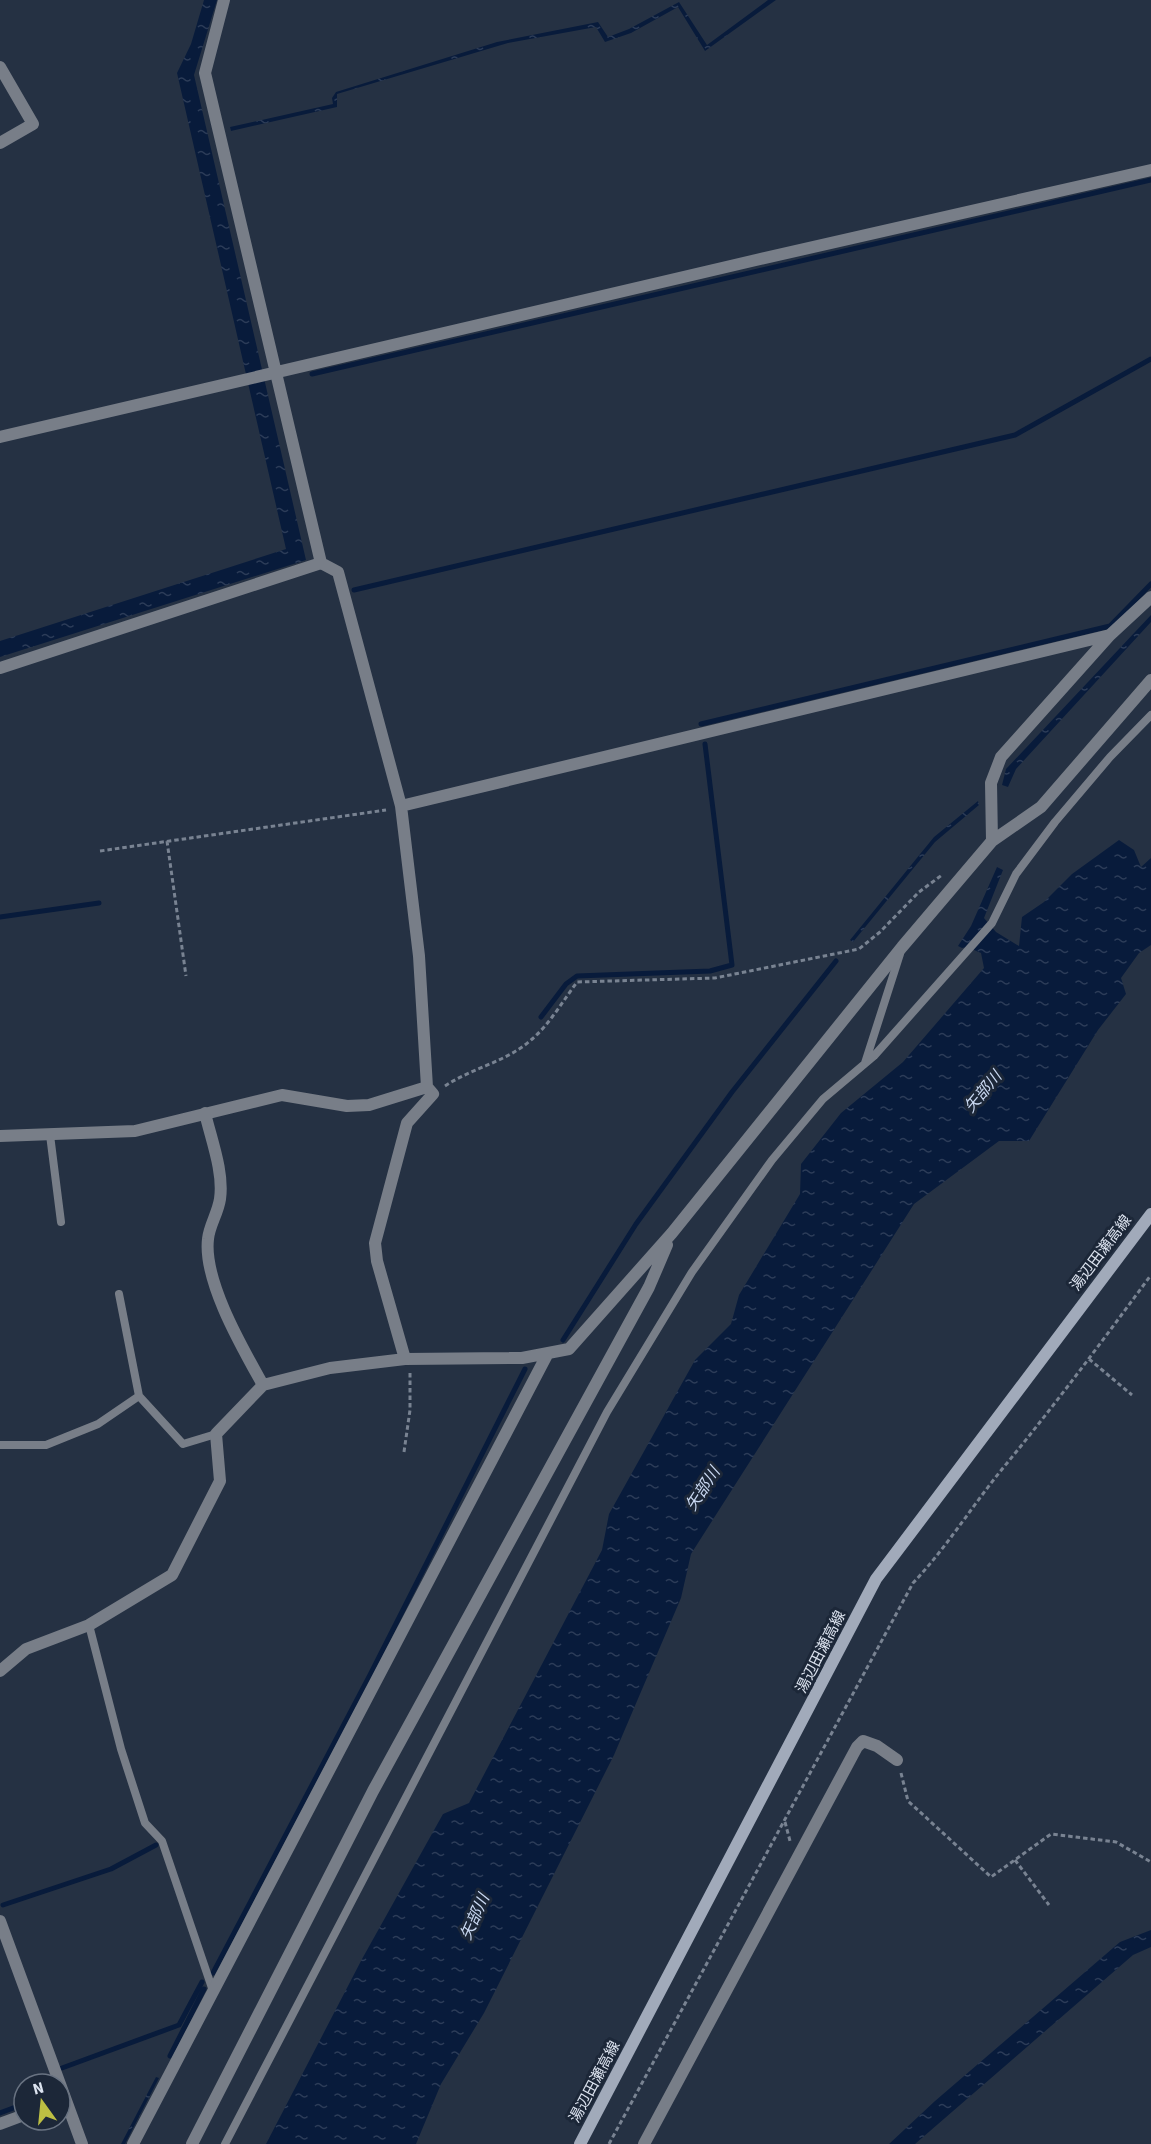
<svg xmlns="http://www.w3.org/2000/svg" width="1151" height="2144" viewBox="0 0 1151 2144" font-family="'Source Sans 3','Noto Sans JP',sans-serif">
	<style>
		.water { fill: url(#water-ripples) }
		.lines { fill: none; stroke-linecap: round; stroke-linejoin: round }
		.stream { stroke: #081b3b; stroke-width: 5 }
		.path { stroke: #798392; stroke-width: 3; stroke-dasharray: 4.5 3; stroke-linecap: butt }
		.lane { stroke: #787e88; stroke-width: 8 }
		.street { stroke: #787e88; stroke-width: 12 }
		.secondary { stroke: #a1aaba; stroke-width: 12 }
		.labels { text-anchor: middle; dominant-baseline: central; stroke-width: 6; stroke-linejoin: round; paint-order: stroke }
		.street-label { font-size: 15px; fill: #dde4f0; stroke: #1c2738 }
		.water-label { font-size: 16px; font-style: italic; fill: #cad9f2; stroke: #1c2738 }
	</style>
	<defs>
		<pattern id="water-ripples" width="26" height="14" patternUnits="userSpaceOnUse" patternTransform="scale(1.5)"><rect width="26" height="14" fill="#081b3b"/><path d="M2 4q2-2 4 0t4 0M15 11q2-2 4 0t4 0" fill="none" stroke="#2c3c58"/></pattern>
	</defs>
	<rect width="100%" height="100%" fill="#253143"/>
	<path class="water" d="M204,0H217L194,75L306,560L0,657V641L286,549L177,73L191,44Z
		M768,0H776L705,51L678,7L631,33L605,42L596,27L508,43L337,94V107L231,131L230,127L333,104L332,98L336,92L497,42L598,22L608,37L629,29L679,2L707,45Z
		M1151,615V622L1016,769L1008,787L1002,785L1006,769Z
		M978,801L979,805L935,842L853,942L850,940L934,837Z
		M1119,840L1134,850L1141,867L1151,858V945L1139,953L1121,978L1126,994L1098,1030L1029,1141H999L914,1204L691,1554L681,1598L614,1755L484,2013L441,2084L416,2144H266L362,1959L443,1814L469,1803L602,1550L609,1514L695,1360L731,1324L739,1295L800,1194L801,1164L841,1113L903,1062L984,968L981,953L967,947L962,948L958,946L971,926L997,867L1003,870L984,918L996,932L1019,946L1022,917L1044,902L1072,874Z
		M1151,1930V1947L1133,1955L915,2144H889L935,2101L1120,1942Z
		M156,2077L159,2078L125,2144H121Z"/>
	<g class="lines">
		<path class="stream" d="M312,374L1151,180
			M354,590L1015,435L1151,359
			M701,724L1110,626L1151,584
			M0,917L99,903
			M541,1017L566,984L577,976L710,971L732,965L705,744
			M563,1340L636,1224L732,1092L836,961
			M3,1905L111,1869L156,1845
			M213,1973L370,1675L525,1369
			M170,2056L204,1989
			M62,2068L179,2025L202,1982
			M0,2113L24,2104"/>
		<path class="path" d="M167,841L186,976
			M100,851L386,810
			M445,1086C472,1068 506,1062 531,1040C549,1025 563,1001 577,982L715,978L859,949L880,932L919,892L942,875
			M1089,1359L1132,1395
			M404,1452L410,1410V1373
			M901,1773L908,1801L991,1877L1051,1834L1116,1842L1151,1862
			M785,1822L790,1841
			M1015,1860L1049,1905
			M609,2144L913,1583C947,1547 972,1506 1003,1468C1055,1405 1103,1340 1151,1275"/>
		<path class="lane" d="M865,1063L900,954
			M50,1135L61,1222
			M119,1294L139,1396
			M0,1445H46L98,1424L139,1396L183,1444L216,1434
			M89,1625L121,1749L145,1823L162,1841L213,1991
			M225,2144L607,1412L692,1272L772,1160L823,1099L874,1056L992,923L1016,874L1055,822L1110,757L1151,715"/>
		<path class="street" d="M224,0L205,73L321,563L338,572L401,806L419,956L427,1087L433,1094L407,1123L375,1243L377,1261L405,1359
			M0,67L33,124L0,143
			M0,437L756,260L1151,170
			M0,668L321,563
			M401,806L1110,635
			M992,841L991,783L1001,757L1110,635L1151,597
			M205,1113C211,1139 224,1172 220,1199C218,1213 209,1226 208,1239C203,1281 243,1349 263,1385
			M0,1136L135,1131L282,1095L347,1106L369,1105L427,1087
			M0,1671L26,1649L89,1625L172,1575L220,1481L216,1434L263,1385L330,1368L405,1359L522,1358L569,1349L672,1233L902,947L992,841L1041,807L1151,680
			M0,1921L60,2084
			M60,2084L82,2144
			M0,2124L24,2115
			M133,2144L548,1353
			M192,2144L373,1791L649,1287L667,1245
			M644,2144L857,1747L863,1741L877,1746L897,1760"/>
		<path class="secondary" d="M580,2144L876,1579L1151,1214"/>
	</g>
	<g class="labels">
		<g class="street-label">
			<text transform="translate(1101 1253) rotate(-53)">湯辺田瀬高線</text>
			<text transform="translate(821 1652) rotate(-63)">湯辺田瀬高線</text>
			<text transform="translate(595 2082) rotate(-62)">湯辺田瀬高線</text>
		</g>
		<g class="water-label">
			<text transform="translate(983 1092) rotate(-50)">矢部川</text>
			<text transform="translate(703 1489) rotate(-57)">矢部川</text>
			<text transform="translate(475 1917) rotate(-66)">矢部川</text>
		</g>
	</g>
	<g transform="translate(42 2102) rotate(345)"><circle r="28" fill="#1c2738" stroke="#697382" stroke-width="1.5"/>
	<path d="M0-4.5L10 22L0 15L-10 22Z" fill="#bdbf43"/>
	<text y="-9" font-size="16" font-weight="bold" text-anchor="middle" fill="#dde4f0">N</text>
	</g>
</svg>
